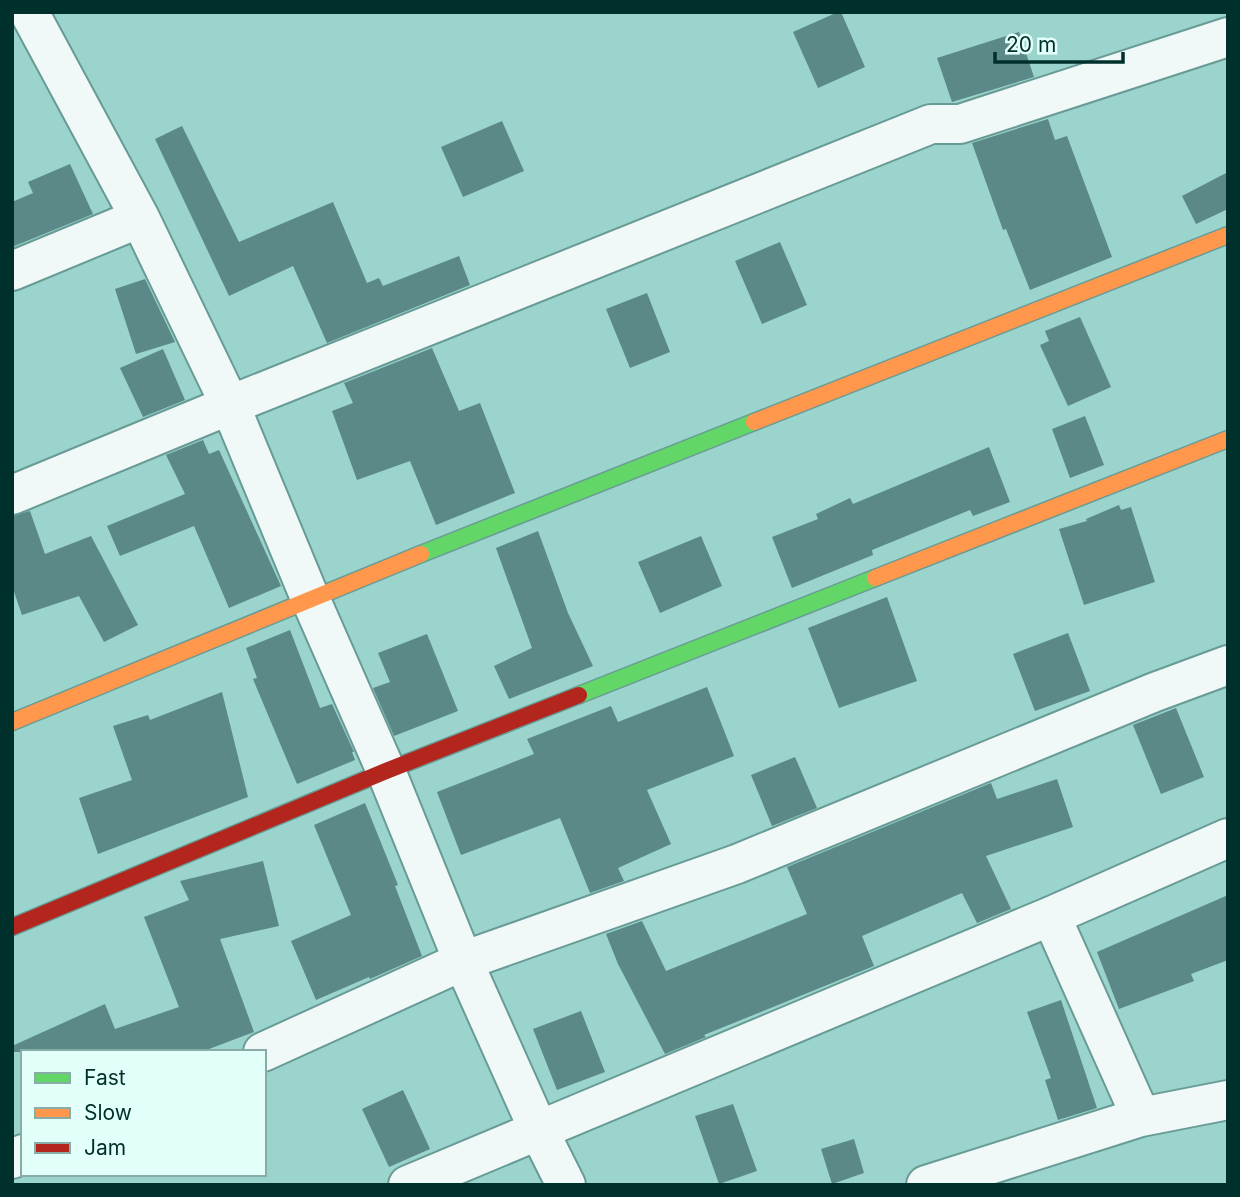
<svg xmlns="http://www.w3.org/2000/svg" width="1240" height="1197" viewBox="0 0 1240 1197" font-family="Inter,sans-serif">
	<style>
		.building { fill: #5a8987 }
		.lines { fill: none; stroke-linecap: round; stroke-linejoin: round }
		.street-casing { stroke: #689b95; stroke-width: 42 }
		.fast-casing { stroke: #689b95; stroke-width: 19 }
		.slow-casing { stroke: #689b95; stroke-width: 19 }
		.jam-casing { stroke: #689b95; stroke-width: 19 }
		.street { stroke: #f0f9f7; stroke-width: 38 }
		.fast { stroke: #63d668; stroke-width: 16 }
		.slow { stroke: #ff974d; stroke-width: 16 }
		.jam { stroke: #b3261e; stroke-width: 16 }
	</style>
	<rect width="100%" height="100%" fill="#9ad4cc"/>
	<path class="building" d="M838,12H841L865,67L818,88L793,32Z
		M1019,32L1034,77L952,102L937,58Z
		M1048,119L1055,140L1067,136L1112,257L1030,290L1006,229L1003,230L972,143Z
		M502,121L524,171L463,197L441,147Z
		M182,126L239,242L333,202L367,283L379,278L383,286L459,256L470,285L327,343L293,266L229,296L155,139Z
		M70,164L93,214L12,247V202L33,193L28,182Z
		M1228,172V209L1196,224L1182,196Z
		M780,242L807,305L762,324L735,261Z
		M145,279L175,342L136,354L115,289Z
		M647,293L670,352L630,368L606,309Z
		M1080,317L1111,387L1068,406L1040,345L1049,341L1045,331Z
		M432,348L459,411L480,403L515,493L436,525L410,461L357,480L332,411L353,403L344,383Z
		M163,349L185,400L143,417L120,368Z
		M1085,416L1104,465L1070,478L1052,429Z
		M203,440L209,454L219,450L281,586L229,608L194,526L120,556L107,526L185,494L166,455Z
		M989,447L1010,502L973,516L970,510L872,550L873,555L792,588L772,537L818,519L816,514L850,498L853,504Z
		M1119,505L1121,510L1131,507L1155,582L1084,605L1059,529L1087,521L1086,519Z
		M30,511L45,554L91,536L138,625L104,642L79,596L22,615L12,586V516Z
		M538,531L568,613L593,666L509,699L494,666L532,648L496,548Z
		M701,536L722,586L660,613L638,562Z
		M887,597L917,681L839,708L808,628Z
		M290,630L320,708L332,704L354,752H352L355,760L297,784L253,679L257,678L246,648Z
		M1068,633L1090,691L1035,711L1013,654Z
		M427,634L458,711L394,736L373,688L390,682L378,653Z
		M707,687L734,756L647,790L671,844L618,868L624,881L590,893L560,818L461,855L437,792L534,754L527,739L611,706L618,722Z
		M222,692L248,797L98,854L79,798L132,780L113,726L148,715L150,720Z
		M1176,708L1204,777L1161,794L1133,725Z
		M795,757L817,808L772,826L751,775Z
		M1057,779L1073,827L986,856L1011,909L977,923L962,893L862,936L874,966L704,1035L706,1037L665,1054L618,964L606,934L642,921L666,971L807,914L787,867L991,783L997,799Z
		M365,803L398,885L395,886L422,956L370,979L369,977L316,1000L291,941L351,915L314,825Z
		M263,861L279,926L220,939L254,1032L201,1052H12V1046L105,1004L115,1029L179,1007L144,917L189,900L180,881Z
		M1228,895V960L1191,974L1194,981L1119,1009L1097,952Z
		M1061,1000L1097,1108L1058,1120L1045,1080L1051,1078L1027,1012Z
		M581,1011L605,1072L557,1090L533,1029Z
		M403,1090L430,1149L389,1167L362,1109Z
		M733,1104L757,1171L719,1184L695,1116Z
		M854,1139L864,1173L832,1184L821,1149Z"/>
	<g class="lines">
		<g class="street-casing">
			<path id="street" d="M29,12L140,218L230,405L310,598L386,771L463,961L539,1131L566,1185
				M12,271L140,218
				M12,495L230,405L931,124H960L1228,37
				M1051,916L1141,1117
				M263,1052L463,961L737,864L1155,692L1228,665
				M12,1159L23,1154
				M408,1185L1051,916L1228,838
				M926,1185L1141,1117L1228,1100"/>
		</g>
		<g class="fast-casing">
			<path id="fast" d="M421,554L754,422
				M579,695L875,578"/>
		</g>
		<g class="slow-casing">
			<path id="slow" d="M754,422L1228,235
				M875,578L1228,439
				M12,722L421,554"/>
		</g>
		<g class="jam-casing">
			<path id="jam" d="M12,927L386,771L579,695"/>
		</g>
		<use href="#street" class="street"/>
		<use href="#fast" class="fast"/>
		<use href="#slow" class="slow"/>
		<use href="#jam" class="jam"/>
	</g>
	<rect width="1240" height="1197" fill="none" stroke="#00302b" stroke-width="28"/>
	<rect x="21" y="1050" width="245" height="126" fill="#e2fffa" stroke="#88aca7" stroke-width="2"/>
	<rect x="35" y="1073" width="35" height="10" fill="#63d668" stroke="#88aca7" stroke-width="2"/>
	<text x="84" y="1085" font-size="21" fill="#00302b">Fast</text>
	<rect x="35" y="1108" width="35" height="10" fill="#ff974d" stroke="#88aca7" stroke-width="2"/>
	<text x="84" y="1120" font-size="21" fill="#00302b">Slow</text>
	<rect x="35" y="1143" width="35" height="10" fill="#b3261e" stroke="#88aca7" stroke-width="2"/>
	<text x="84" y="1155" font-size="21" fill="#00302b">Jam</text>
	<path d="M995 52v10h128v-10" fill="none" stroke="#00302b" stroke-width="3.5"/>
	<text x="1006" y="52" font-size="21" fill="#00302b" stroke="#e2fffa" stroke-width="5" paint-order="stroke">20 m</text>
</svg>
